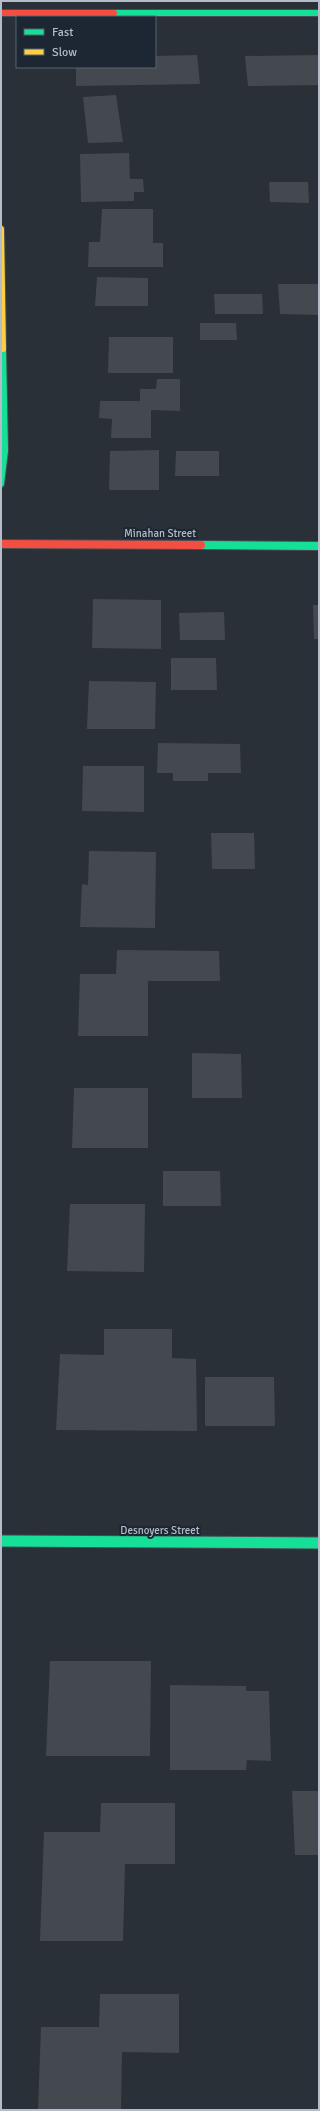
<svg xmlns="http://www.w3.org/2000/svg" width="320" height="2111" viewBox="0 0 320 2111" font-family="Signika,sans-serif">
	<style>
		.building { fill: #444950 }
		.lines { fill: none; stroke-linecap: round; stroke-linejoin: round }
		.fast-far2-casing { stroke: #484c53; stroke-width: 8 }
		.fast-far1-casing { stroke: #484c53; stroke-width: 10 }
		.fast-casing { stroke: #484c53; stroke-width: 13 }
		.slow-casing { stroke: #484c53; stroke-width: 8 }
		.jam-far1-casing { stroke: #484c53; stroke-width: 8 }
		.jam-casing { stroke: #484c53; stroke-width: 10 }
		.fast-far2 { stroke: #16e098; stroke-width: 6 }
		.fast-far1 { stroke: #16e098; stroke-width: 8 }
		.fast { stroke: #16e098; stroke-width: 11 }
		.slow { stroke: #ffcf43; stroke-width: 6 }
		.jam-far1 { stroke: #f24e42; stroke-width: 6 }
		.jam { stroke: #f24e42; stroke-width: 8 }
		.labels { text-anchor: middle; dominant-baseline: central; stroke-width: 4; stroke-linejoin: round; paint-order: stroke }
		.street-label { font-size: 11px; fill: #b4bcc9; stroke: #1d2633 }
	</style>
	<rect width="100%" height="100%" fill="#2a3038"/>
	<path class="building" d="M197,55L200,84L76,86V67H155V56Z
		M319,55V85L248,86L245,56Z
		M116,95L123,142L88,143L83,97Z
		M129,153L130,179H143L144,192H134V201L81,202L80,154Z
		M269,182H308L309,203L270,202Z
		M102,209H153V243H163V267H88L89,242H100Z
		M97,277L148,278V306H95Z
		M278,284H319V315L280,314Z
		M214,294H262L263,314H215Z
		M200,323H236L237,340H200Z
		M109,337H173V373H108Z
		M157,379H180V411L151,410V438H111L112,419L99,418L100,401H140V389H156Z
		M159,450V490H109L110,451Z
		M176,451H219V476H175Z
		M93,599L161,600V649L92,648Z
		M313,605H319V639H314Z
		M224,612L225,640H180L179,613Z
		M171,658H216L217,690H171Z
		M89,681L156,682L155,729H87Z
		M158,743L240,744L241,773H208V781H173V773H157Z
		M83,766H144V812L82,811Z
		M211,833H254L255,869H212Z
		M89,851L156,852L155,928L80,927L82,884L88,885Z
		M117,950L219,951L220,981H148V1036H78L80,974H116Z
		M192,1053L241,1054L242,1098H192Z
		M74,1088H148V1148H72Z
		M163,1171H220L221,1206H163Z
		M70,1204H145L144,1272L67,1271Z
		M104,1329H172V1358L196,1359L197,1431L56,1430L60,1354L104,1355Z
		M205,1377H274L275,1426H205Z
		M50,1661H151L150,1756H46Z
		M170,1685L246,1686V1691H269L271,1761L247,1760L246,1770H170Z
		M292,1791H319V1855H295Z
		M101,1803H175V1864H125L123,1941H40L44,1832H100Z
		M100,1994H179V2053L122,2052L121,2110H38L41,2027H99Z"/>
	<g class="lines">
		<g class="fast-far2-casing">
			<path id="fast-far2" d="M114,13H319
				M1,484L5,451L3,349"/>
		</g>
		<g class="fast-far1-casing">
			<path id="fast-far1" d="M201,545L319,546"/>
		</g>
		<g class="fast-casing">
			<path id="fast" d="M1,1541L319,1543"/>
		</g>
		<g class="slow-casing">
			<path id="slow" d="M1,229L3,349"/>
		</g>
		<g class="jam-far1-casing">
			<path id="jam-far1" d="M1,13H114"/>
		</g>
		<g class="jam-casing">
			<path id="jam" d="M1,544L201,545"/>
		</g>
		<use href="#fast-far2" class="fast-far2"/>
		<use href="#fast-far1" class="fast-far1"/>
		<use href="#fast" class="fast"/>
		<use href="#slow" class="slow"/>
		<use href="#jam-far1" class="jam-far1"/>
		<use href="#jam" class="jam"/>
	</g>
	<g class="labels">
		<g class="street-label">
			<text x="160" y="533">Minahan Street</text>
			<text x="160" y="1530">Desnoyers Street</text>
		</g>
	</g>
	<rect width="320" height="2111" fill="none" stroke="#b4bcc9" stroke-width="4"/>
	<rect x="16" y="16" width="140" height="52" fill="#1d2633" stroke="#59626f"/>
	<rect x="24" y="29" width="20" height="6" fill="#16e098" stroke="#59626f"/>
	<text x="52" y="36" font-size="12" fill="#b4bcc9">Fast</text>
	<rect x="24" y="49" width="20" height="6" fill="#ffcf43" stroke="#59626f"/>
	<text x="52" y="56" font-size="12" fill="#b4bcc9">Slow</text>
</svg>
